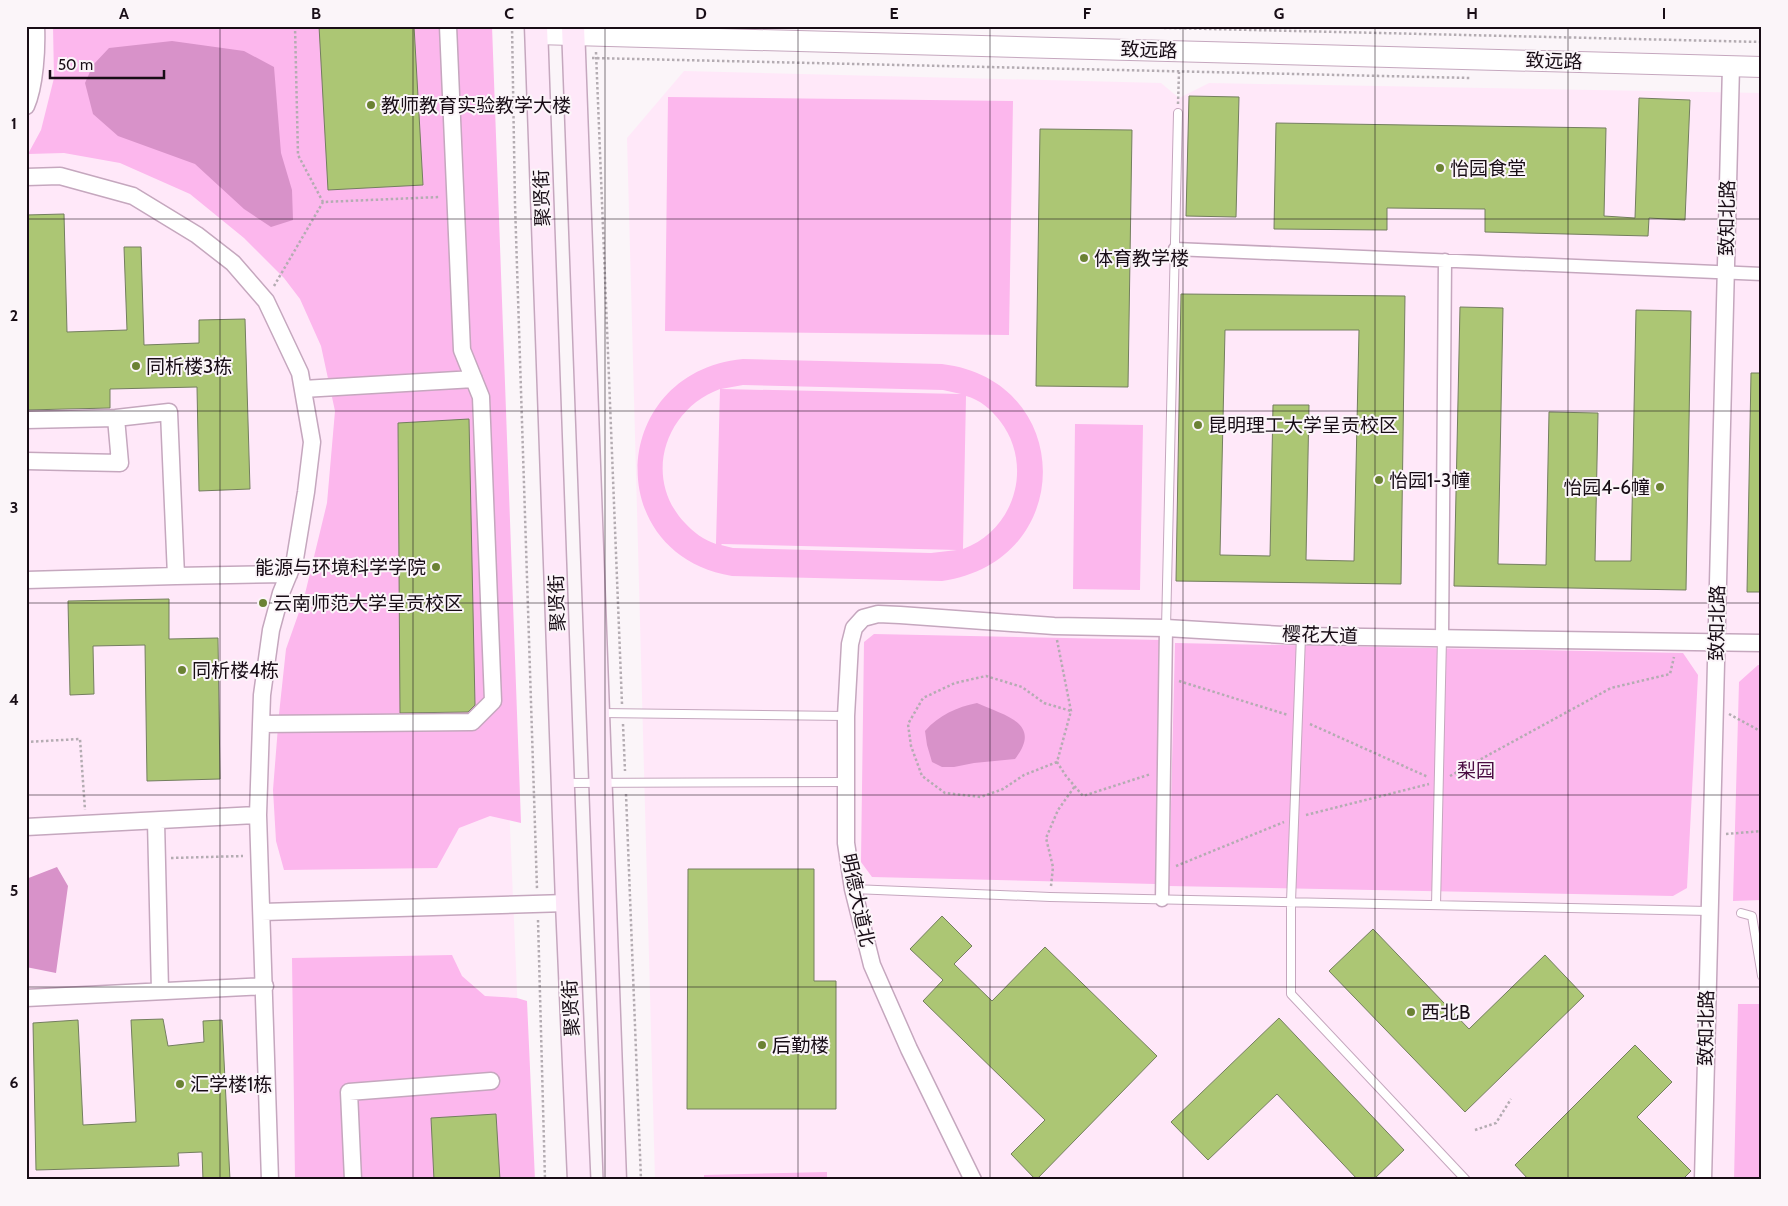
<svg xmlns="http://www.w3.org/2000/svg" width="1788" height="1206" viewBox="0 0 1788 1206" font-family="Cabin,'Noto Sans SC',sans-serif">
	<style>
		.built { fill: #ffe8f9 }
		.green { fill: #fcb7ed; fill-rule: evenodd }
		.water { fill: #d892c9 }
		.building { fill: #acc674; stroke: #747e5f; fill-rule: evenodd }
		.lines { fill: none; stroke-linecap: round; stroke-linejoin: round }
		.service-casing { stroke: #c5a7be; stroke-width: 10 }
		.pedestrian-casing { stroke: #c5a7be; stroke-width: 15 }
		.minor-casing { stroke: #c5a7be; stroke-width: 19 }
		.tertiary-casing { stroke: #c5a7be; stroke-width: 22 }
		.secondary-casing { stroke: #c5a7be; stroke-width: 25 }
		.path { stroke: #b4acb2; stroke-width: 2.5; stroke-dasharray: 2.5 2.5; stroke-linecap: butt }
		.service { stroke: #fff; stroke-width: 8 }
		.pedestrian { stroke: #fff; stroke-width: 12 }
		.minor { stroke: #fff; stroke-width: 16 }
		.tertiary { stroke: #fff; stroke-width: 20 }
		.secondary { stroke: #fee8f9; stroke-width: 22 }
		.grid { fill: none; stroke: #180d16; stroke-width: 1; stroke-opacity: 0.55 }
		.poi-dot { fill: #6b8234; stroke: #fbf5f9; stroke-width: 2 }
		.labels { text-anchor: middle; dominant-baseline: central; stroke-width: 4; stroke-linejoin: round; paint-order: stroke }
		.street-label { font-size: 19px; fill: #180d16; stroke: #fbf5f9 }
		.poi-label { font-size: 19px; fill: #180d16; stroke: #fbf5f9; text-anchor: start }
		.park-label { font-size: 19px; fill: #4a0b42; stroke: #fbf5f9 }
		.neatline { fill: none; stroke: #180d16; stroke-width: 2 }
		.grid-label { font-size: 16px; text-anchor: middle; font-weight: bold; fill: #180d16 }
	</style>
	<rect width="100%" height="100%" fill="#fbf5f9"/>
	<path class="built" d="M26,26H476L525,1180H26Z
		M684,71L1161,83L1179,98L1209,83L1762,93V1180H655L627,138Z"/>
	<path class="green" d="M53,26H492L521,823L490,816L459,828L437,868L284,870L276,841L273,790L279,714L286,649L304,598L327,503L335,411L321,346L300,299L284,278L244,238L190,194L120,163L64,153L28,154L41,130L54,78Z
		M668,97L1013,101L1009,335L665,331Z
		M743,359L942,364C1076,380 1077,562 942,581L732,576C600,554 609,372 743,359ZM743,385L943,390L961,394L721,389ZM720,389L716,544C704,540 693,532 685,523C642,478 665,409 720,389ZM966,396C979,399 992,410 1000,421C1034,465 1015,530 963,549ZM721,545L722,544L957,550L931,553L733,548Z
		M1075,424L1143,425L1140,590L1073,589Z
		M874,634L1162,640L1155,884L872,877L861,862L864,642Z
		M1175,643L1683,653L1698,675L1687,888L1673,896L1169,886Z
		M1758,665H1762V900L1733,901L1739,682Z
		M452,955L462,976L485,996L517,998L527,1001L535,1180H295L292,958Z
		M1738,1004H1762V1180H1734Z
		M827,1172V1180H704V1175Z"/>
	<path class="water" d="M172,41L244,51L274,67L281,153L292,190L293,220L271,227L244,209L195,164L118,136L93,114L85,83L93,65L109,48Z
		M977,703C1002,715 1044,722 1015,759L974,763L954,767H942L932,762L927,745L925,731C939,715 957,707 977,703Z
		M57,867L68,886L56,973L26,967V879Z"/>
	<path class="building" d="M319,26H414L423,185L328,190Z
		M1189,96L1239,97L1236,217L1186,216Z
		M1639,98L1690,100L1685,220L1649,218L1648,236L1485,232V209L1387,208V230L1274,229L1276,123L1606,128L1604,216L1635,218Z
		M1040,129L1132,130L1128,387L1036,386Z
		M64,214L67,332L127,330L124,247H141L144,345L199,343V320L245,319L250,489L199,491L197,387L110,389V408L26,410V215Z
		M1181,294L1405,296L1401,584L1176,581ZM1225,330H1359L1354,561L1306,560L1309,405H1273L1270,556L1220,555Z
		M1460,307L1503,308L1498,564L1546,565L1549,412L1598,413L1595,561H1631L1636,310L1691,311L1686,590L1454,586Z
		M1751,373H1762V592H1747Z
		M469,419L475,705L468,712L400,713L398,423Z
		M169,599V639L218,638L220,779L147,781L145,645L93,646L94,694L70,695L68,601Z
		M688,869H814V981H836V1109H687Z
		M942,916L972,946L954,964L992,1001L1045,947L1157,1056L1036,1180L1011,1154L1045,1120L923,1001L943,980L910,949Z
		M1373,929L1469,1029L1545,955L1584,996L1465,1112L1329,971Z
		M1279,1018L1404,1150L1373,1180H1358L1277,1094L1208,1160L1171,1122Z
		M163,1019L168,1046L204,1042L203,1021L222,1020L230,1180H203L202,1152L178,1153L179,1166L36,1170L33,1023L78,1020L83,1125L136,1122L131,1020Z
		M1635,1045L1672,1082L1637,1117L1691,1171L1682,1180H1529L1515,1165Z
		M496,1114L500,1180H434L431,1118Z"/>
	<g class="lines">
		<g class="service-casing">
			<path id="service" d="M1166,628L1178,113
				M1301,636L1291,902V994L1466,1180
				M601,713L846,716
				M565,783L845,782
				M853,889L1050,897L1709,911
				M1436,905L1442,638
				M1741,913L1752,916L1762,976"/>
		</g>
		<g class="pedestrian-casing">
			<path id="pedestrian" d="M1175,249L1762,274
				M1442,638L1445,260
				M1162,900L1166,628"/>
		</g>
		<g class="minor-casing">
			<path id="minor" d="M26,106C35,86 37,48 36,26
				M26,177L60,176L133,196L197,235L233,263L266,301L300,373L312,442L306,492L295,559L281,593L271,630L262,695L261,724L258,815L270,1180
				M303,389L474,379
				M26,420L116,418
				M26,461L120,463L116,418L169,412L176,576L26,580
				M176,576L289,574
				M261,724L472,722L493,701L481,397L462,350L448,26
				M156,821L160,991
				M26,827L258,815
				M262,912L567,903
				M26,998L265,986
				M353,1180L349,1092L491,1081
				M973,1180L909,1049L872,965L853,889L846,843V716L850,644L854,628L863,618L878,614L900,615L1054,626L1166,628L1301,636L1762,643
				M1703,1180L1731,66"/>
		</g>
		<g class="tertiary-casing">
			<path id="tertiary" d="M536,34L1762,67"/>
		</g>
		<g class="secondary-casing">
			<path id="secondary" d="M536,26L567,903L579,1180
				M573,26L615,1180"/>
		</g>
		<path class="path" d="M295,26L298,155L323,202
			M512,26L515,204L537,889
			M1084,26L1762,42
			M596,52L622,704
			M592,58L1471,78
			M1178,104L1179,72
			M274,286L323,202L440,197
			M1057,640L1071,711L1057,762L1066,776L1083,796L1151,774
			M1179,681L1288,715
			M1729,714L1762,732
			M623,724L625,771
			M1310,724L1428,777
			M26,742L80,739L85,810
			M1057,762L1024,775L1003,789L981,797L945,793L922,776L911,746L908,724L923,698L955,683L986,676L1022,687L1044,703L1071,711
			M1450,776L1611,688L1670,674L1674,657
			M626,794L641,1180
			M1306,815L1429,784
			M1726,834L1762,831
			M171,858L243,856
			M1176,866L1284,822
			M1051,886L1053,867L1046,838L1058,810L1075,786
			M538,920L545,1180
			M1475,1130L1496,1123L1511,1099"/>
		<use href="#service" class="service"/>
		<use href="#pedestrian" class="pedestrian"/>
		<use href="#minor" class="minor"/>
		<use href="#tertiary" class="tertiary"/>
		<use href="#secondary" class="secondary"/>
	</g>
	<path class="grid" d="M220,26V1180M413,26V1180M605,26V1180M798,26V1180M990,26V1180M1183,26V1180M1375,26V1180M1568,26V1180M26,219H1762M26,411H1762M26,603H1762M26,795H1762M26,987H1762"/>
	<g class="poi-dot">
		<circle cx="371" cy="105" r="5"/>
		<circle cx="1440" cy="168" r="5"/>
		<circle cx="1084" cy="258" r="5"/>
		<circle cx="136" cy="366" r="5"/>
		<circle cx="1198" cy="425" r="5"/>
		<circle cx="1379" cy="480" r="5"/>
		<circle cx="1660" cy="487" r="5"/>
		<circle cx="436" cy="567" r="5"/>
		<circle cx="263" cy="603" r="5"/>
		<circle cx="182" cy="670" r="5"/>
		<circle cx="1411" cy="1012" r="5"/>
		<circle cx="762" cy="1045" r="5"/>
		<circle cx="180" cy="1084" r="5"/>
	</g>
	<g class="labels">
		<g class="street-label">
			<text transform="translate(1149 50) rotate(2)">致远路</text>
			<text transform="translate(1554 61) rotate(2)">致远路</text>
			<text transform="translate(542 198) rotate(-92)">聚贤街</text>
			<text transform="translate(1727 218) rotate(-89)">致知北路</text>
			<text transform="translate(557 603) rotate(-92)">聚贤街</text>
			<text transform="translate(1717 623) rotate(-89)">致知北路</text>
			<text transform="translate(1320 635) rotate(2)">樱花大道</text>
			<text transform="translate(858 900) rotate(78)">明德大道北</text>
			<text transform="translate(571 1008) rotate(-93)">聚贤街</text>
			<text transform="translate(1706 1028) rotate(-89)">致知北路</text>
		</g>
		<g class="poi-label">
			<text x="381" y="105">教师教育实验教学大楼</text>
			<text x="1450" y="168">怡园食堂</text>
			<text x="1094" y="258">体育教学楼</text>
			<text x="146" y="366">同析楼3栋</text>
			<text x="1208" y="425">昆明理工大学呈贡校区</text>
			<text x="1389" y="480">怡园1-3幢</text>
			<text x="1650" y="487" text-anchor="end">怡园4-6幢</text>
			<text x="426" y="567" text-anchor="end">能源与环境科学学院</text>
			<text x="273" y="603">云南师范大学呈贡校区</text>
			<text x="192" y="670">同析楼4栋</text>
			<text x="1421" y="1012">西北B</text>
			<text x="772" y="1045">后勤楼</text>
			<text x="190" y="1084">汇学楼1栋</text>
		</g>
		<g class="park-label">
			<text x="1476" y="770">梨园</text>
		</g>
	</g>
	<rect width="1788" height="1206" fill="none" stroke="#fbf5f9" stroke-width="55"/>
	<path d="M50 70v8h114v-8" fill="none" stroke="#180d16" stroke-width="2.5"/>
	<text x="58" y="70" font-size="15" fill="#180d16" stroke="#fbf5f9" stroke-width="4" paint-order="stroke">50 m</text>
	<rect x="28" y="28" width="1732" height="1150" class="neatline"/>
	<g class="grid-label">
		<text x="124" y="19">A</text>
		<text x="316" y="19">B</text>
		<text x="509" y="19">C</text>
		<text x="701" y="19">D</text>
		<text x="894" y="19">E</text>
		<text x="1087" y="19">F</text>
		<text x="1279" y="19">G</text>
		<text x="1472" y="19">H</text>
		<text x="1664" y="19">I</text>
		<text x="14" y="129">1</text>
		<text x="14" y="321">2</text>
		<text x="14" y="513">3</text>
		<text x="14" y="705">4</text>
		<text x="14" y="896">5</text>
		<text x="14" y="1088">6</text>
	</g>
</svg>
